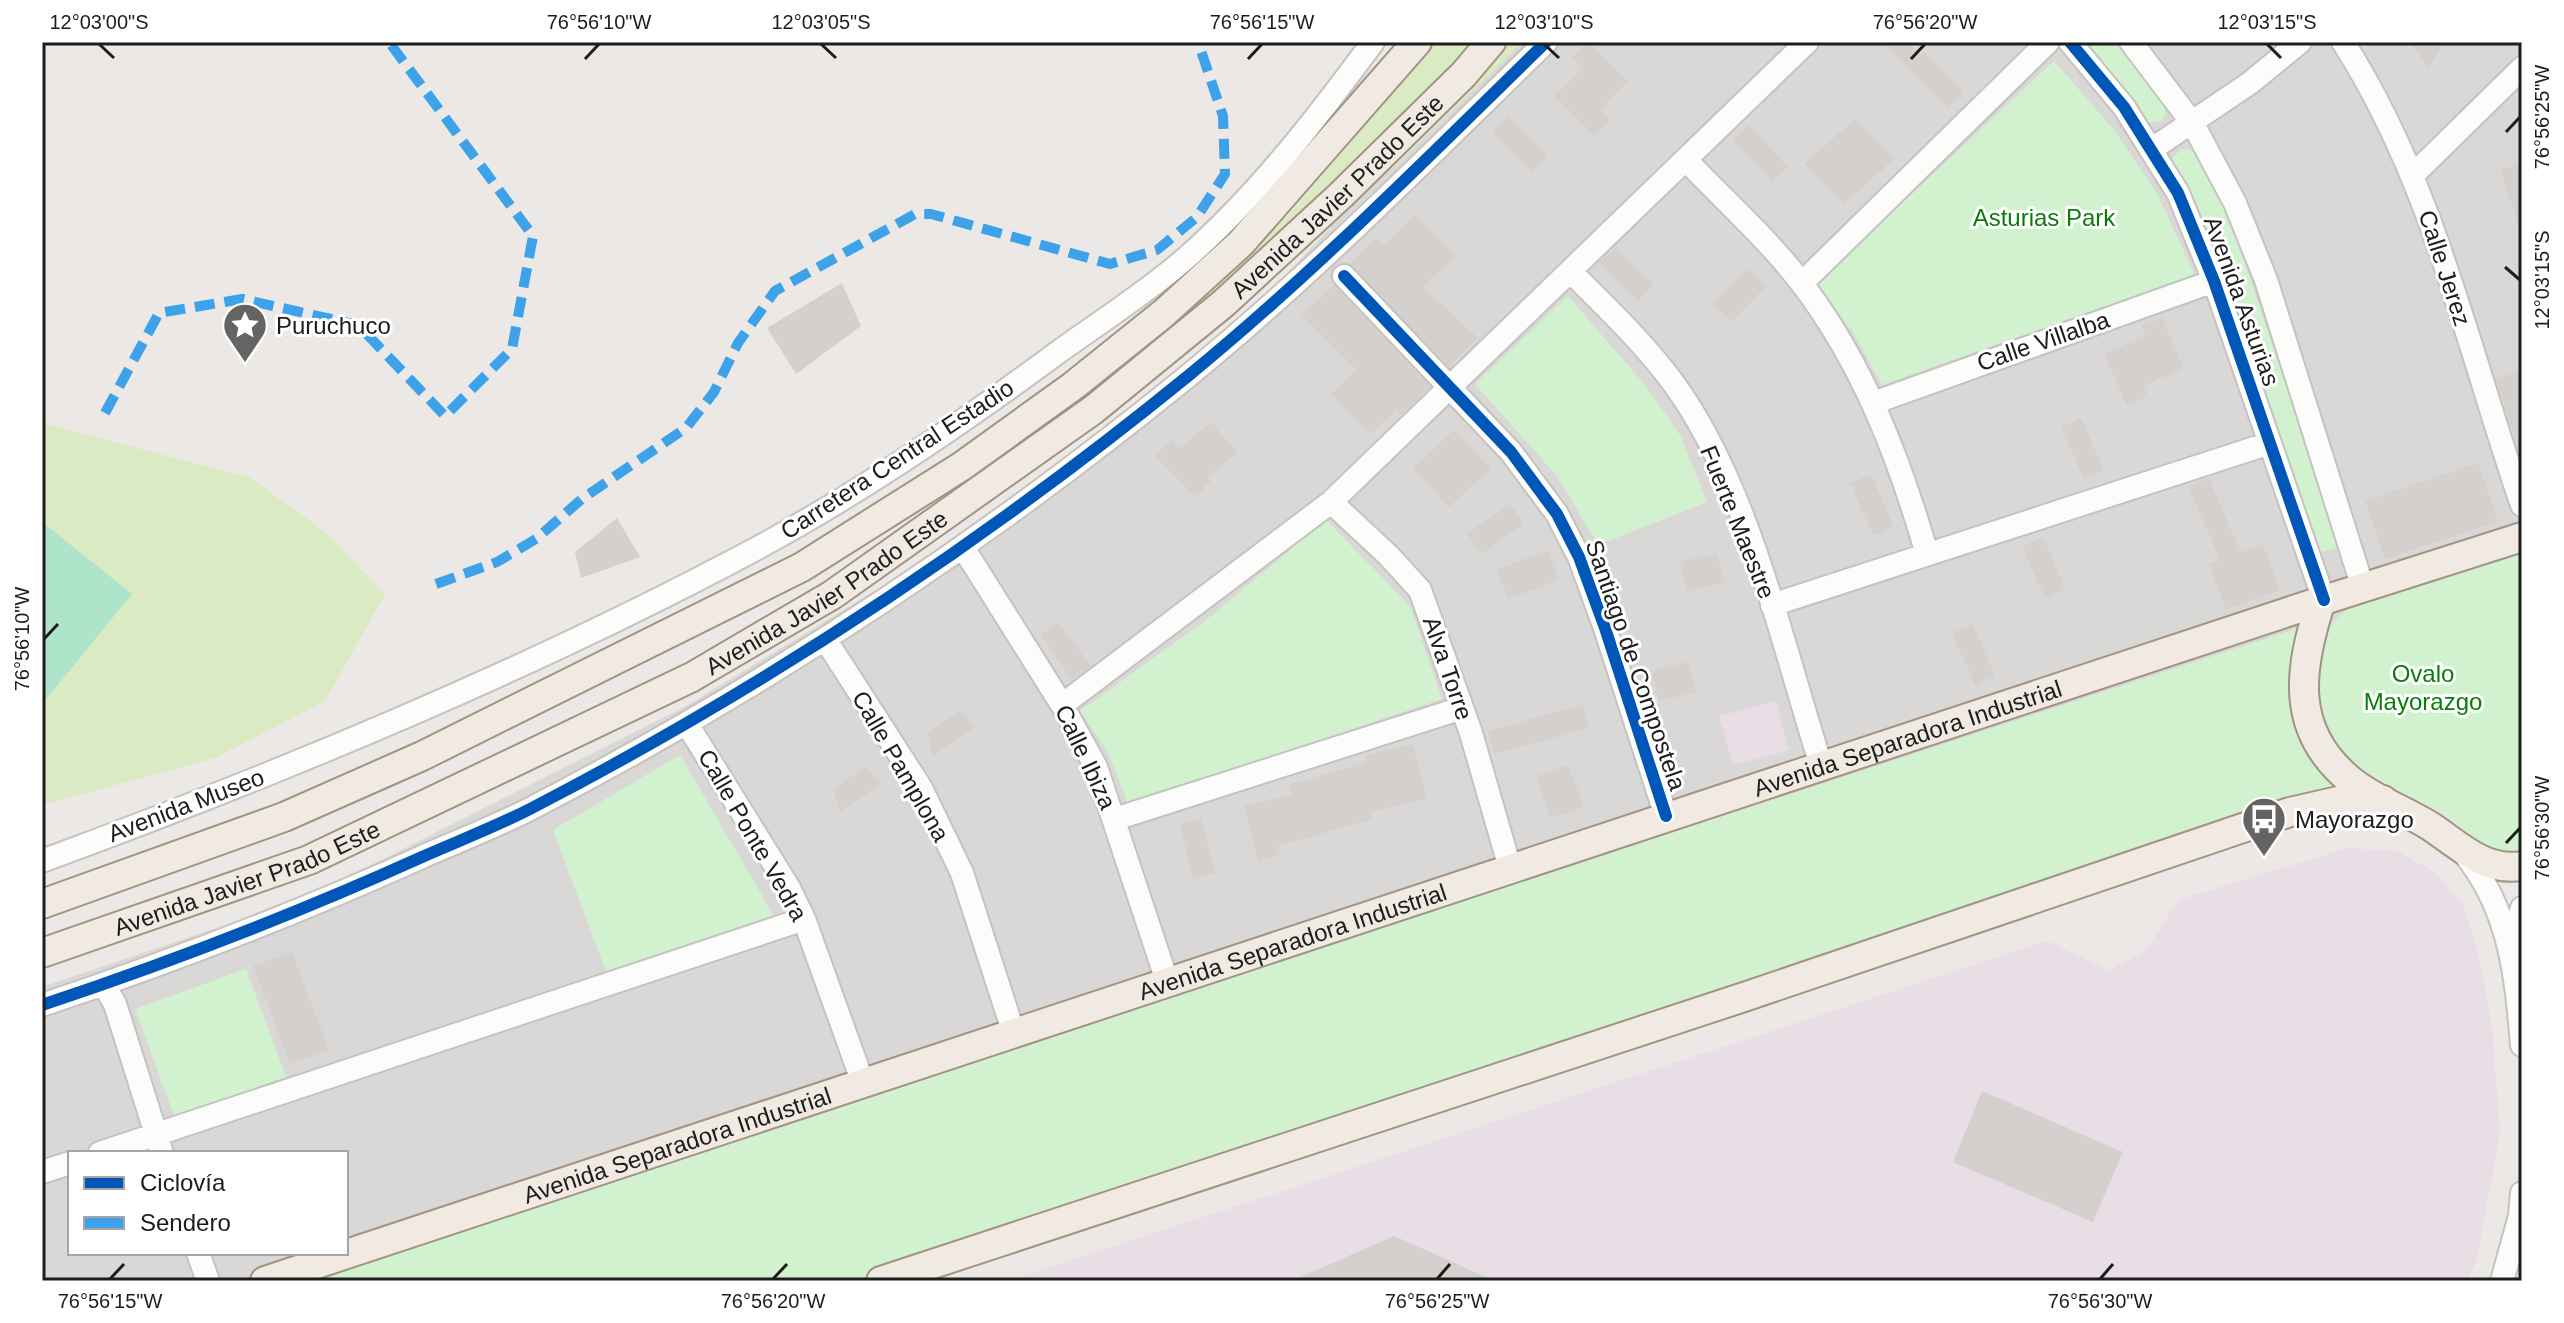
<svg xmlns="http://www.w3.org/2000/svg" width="2564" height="1323" viewBox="0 0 2564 1323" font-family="Arial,sans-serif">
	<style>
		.residential { fill: #dad8d7; fill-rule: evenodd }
		.industrial { fill: #e9dde6 }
		.grass { fill: #daeac2 }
		.park { fill: #d2f2cf }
		.pitch { fill: #aee4ca }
		.building { fill: #d3d0ce }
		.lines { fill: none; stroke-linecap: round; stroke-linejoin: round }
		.minor-casing { stroke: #c4c3c1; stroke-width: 26 }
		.major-casing { stroke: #a19482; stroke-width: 32 }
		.minor { stroke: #fcfcfb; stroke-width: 22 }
		.major { stroke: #f0eae3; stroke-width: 28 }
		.quiet { stroke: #3da2ea; stroke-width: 10; stroke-dasharray: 20 10; stroke-linecap: butt }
		.cycleway-casing { stroke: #fff; stroke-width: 17 }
		.cycleway { stroke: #0057b8; stroke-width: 12 }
		.ticks { fill: none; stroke: #1d1d1d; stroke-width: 3 }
		.labels { text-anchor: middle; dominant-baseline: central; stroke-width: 6; stroke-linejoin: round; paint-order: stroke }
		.street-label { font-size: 24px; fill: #1d1d1d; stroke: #fff }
		.park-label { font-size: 24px; fill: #087e09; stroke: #fff }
		.poi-label { font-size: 24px; fill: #1d1d1d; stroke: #fff; text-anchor: start }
		.neatline { fill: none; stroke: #1d1d1d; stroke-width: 3 }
		.ticks-label { font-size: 20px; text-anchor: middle; fill: #1d1d1d }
	</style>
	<rect width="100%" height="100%" fill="#ebe8e5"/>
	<path class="residential" d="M1511,42H2522V851L2377,705L2263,722L498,1281H42V987L306,898L688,705L974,530L1166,383L1283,278L1418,134ZM70,1153H346V1253H70Z"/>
	<path class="industrial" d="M1776,701L1789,750L1733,765L1719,716Z
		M2348,848L2397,851L2434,872L2462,903L2478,952L2492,1026L2500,1134L2476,1262L2467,1281H1008L2047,941L2109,970L2145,952L2178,900Z"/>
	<path class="grass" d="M1436,42H1464L1470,47L1292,225L1204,303L1200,296L1288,216Z
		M1498,42H1523L1392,169L1340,204Z
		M42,423L251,478L326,533L385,594L325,701L215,758L42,805Z"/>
	<path class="park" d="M2082,42H2116L2161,97L2166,115L2160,121L2147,123L2120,84Z
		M2054,61L2114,130L2156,192L2195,275L1882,385L1853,332L1816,283Z
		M2182,149C2202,148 2211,176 2220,191L2338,537L2337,548L2317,553L2174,166L2172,158Z
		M1568,296L1645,385L1680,435L1707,502L1598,545L1557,476L1475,384Z
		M1326,520L1410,606L1442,699L1128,804L1108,752L1080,711L1205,621Z
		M2522,551V853C2487,858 2464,826 2437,810C2409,793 2376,783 2351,761C2315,728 2300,653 2339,616C2345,610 2353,607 2360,603Z
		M2299,628C2289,692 2279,746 2341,787L878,1281H298Z
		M680,755L774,916L606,971L553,830Z
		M246,969L286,1077L175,1118L135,1009Z"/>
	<path class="pitch" d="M42,522L132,594L42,704Z"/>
	<path class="building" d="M1587,42L1628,81L1600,110L1610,120L1594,136L1554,96L1583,68L1572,57Z
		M1883,42H1908L1921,55L1924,52L1964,92L1948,108Z
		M2410,42H2444L2429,69Z
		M1508,116L1548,156L1532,172L1492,132Z
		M1855,119L1894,159L1844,204L1804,164Z
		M1748,125L1788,166L1772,181L1732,141Z
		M2522,163V225L2519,226L2500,170Z
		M1415,215L1455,256L1423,287L1478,338L1449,367L1350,264L1376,238L1384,246Z
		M1616,247L1654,285L1638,301L1599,262Z
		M1748,269L1766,286L1732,322L1713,304Z
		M842,283L861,326L796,374L767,328Z
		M1334,285L1430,387L1401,415L1396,411L1371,434L1331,394L1356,370L1301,315Z
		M2162,317L2184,368L2143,386L2148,396L2127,405L2104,354L2146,336L2141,326Z
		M2522,370V460L2496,379Z
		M2081,418L2104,470L2083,478L2061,427Z
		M1211,422L1237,453L1207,477L1211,481L1195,497L1155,456L1171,440L1179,448Z
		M1454,430L1491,469L1449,507L1413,468Z
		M2478,463L2498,521L2385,559L2365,501Z
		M1871,474L1894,526L1873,535L1850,483Z
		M2209,478L2241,552L2263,544L2280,590L2226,609L2209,564L2220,560L2188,487Z
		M1510,504L1524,524L1481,554L1467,533Z
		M617,518L640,557L581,578L575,552Z
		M2043,537L2065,589L2045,598L2022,546Z
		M1547,550L1559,579L1508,599L1497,570Z
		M1717,553L1724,582L1688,592L1680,562Z
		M1059,622L1090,666L1072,680L1041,635Z
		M1973,624L1995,676L1975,685L1952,633Z
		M1688,662L1696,692L1659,701L1651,671Z
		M1583,704L1589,728L1494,754L1488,731Z
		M961,710L974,728L933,756L927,733Z
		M1413,744L1427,799L1370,812L1372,819L1278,846L1280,855L1258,861L1244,806L1291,795L1289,785L1367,762L1365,755Z
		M1568,765L1584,807L1551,818L1536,776Z
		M867,766L880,784L840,812L833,789Z
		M1201,818L1215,873L1193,878L1180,824Z
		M292,952L329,1050L290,1064L253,966Z
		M1982,1091L2123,1152L2093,1222L1953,1162Z
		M1394,1236L1495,1281H1292Z"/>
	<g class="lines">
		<g class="minor-casing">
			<path id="minor" d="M2070,42L2124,107L2178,193L2214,281L2324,600
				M2131,42L2193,124L2235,203L2266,280L2363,588
				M2343,42C2433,182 2468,349 2522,505
				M2152,149L2250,83L2300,42
				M1687,161C1725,201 1770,241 1803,285C1864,366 1899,458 1927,554
				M2412,176L2522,68
				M1571,272C1607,308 1644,343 1674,384C1749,487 1782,644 1821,765
				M1344,276L1511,452L1557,514L1579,557L1605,628L1666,816
				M1802,283L2048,42
				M1873,403L2214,281
				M1331,502L1389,556L1420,590L1471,733L1510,868
				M964,549L1062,705L1096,767L1168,984
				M1772,605L2270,443
				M825,639L921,788L962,873L1014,1034
				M1062,705L1331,502L1807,42
				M687,724L789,888L804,919L863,1083
				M1115,819L1462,708
				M2463,852C2510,909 2516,974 2522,1045
				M42,861C281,773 525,672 750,552C857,495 960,425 1057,353C1100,322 1146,293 1185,259C1257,196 1317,118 1373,42
				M2511,945L2522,908
				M104,985L115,1004L162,1153
				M42,1005C171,962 298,913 422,857C458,841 495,827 530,809C764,688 983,543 1188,376C1314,273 1429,156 1546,42
				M100,1153L804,919
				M42,1172L70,1163
				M198,1253L208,1281
				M2502,1281L2520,1216L2522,1193"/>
		</g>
		<g class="major-casing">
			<g id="major">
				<path d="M2522,537L2321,601C2299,668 2289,730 2350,780C2373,799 2404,810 2430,826C2459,845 2484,872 2522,866"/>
				<path d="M42,904L284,817L422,756L802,567L962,466L1073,386L1164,313L1241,243L1417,42"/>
				<path id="s1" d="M42,953L309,860L692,677L832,595L1093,410L1224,303L1341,195L1464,74L1491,42"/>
				<path id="s2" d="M265,1281L2321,601"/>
				<path d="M881,1281L1744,997L2290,812L2347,799L2383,800"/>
			</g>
		</g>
		<use href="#minor" class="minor"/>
		<use href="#major" class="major"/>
		<path class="quiet" d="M105,413L159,313L242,299L358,325L445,416L512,349L533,236L389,42
			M436,584L497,562L536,539L583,498L686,428L714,392L738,343L775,291L915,214H931L1110,264L1157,250L1197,217L1225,174L1223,116L1198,42"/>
		<g class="cycleway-casing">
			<path id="cycleway" d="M2070,42L2124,107L2178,193L2214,281L2324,600
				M1344,276L1511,452L1557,514L1579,557L1605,628L1666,816
				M42,1005C171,962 298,913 422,857C458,841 495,827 530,809C764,688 983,543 1188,376C1314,273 1429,156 1546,42"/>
		</g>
		<use href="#cycleway" class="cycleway"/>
	</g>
	<path class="ticks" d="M99,44L114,58M821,44L836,58M1544,44L1559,58M2267,44L2281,58M585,59L599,44M1248,59L1262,44M1911,59L1925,44M2506,132L2520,117M2505,267L2520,280M44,639L58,624M2506,843L2520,828M110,1279L124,1264M773,1279L787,1264M1437,1279L1450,1264M2100,1279L2113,1264"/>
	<defs>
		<g id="sight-pin" transform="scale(2.3)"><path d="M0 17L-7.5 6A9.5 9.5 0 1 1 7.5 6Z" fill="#656463" stroke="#fff"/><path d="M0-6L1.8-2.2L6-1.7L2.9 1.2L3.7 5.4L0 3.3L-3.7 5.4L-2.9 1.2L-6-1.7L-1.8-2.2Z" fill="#fff"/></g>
		<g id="bus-pin" transform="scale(2.3)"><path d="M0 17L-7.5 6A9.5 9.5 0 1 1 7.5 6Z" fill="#656463" stroke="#fff"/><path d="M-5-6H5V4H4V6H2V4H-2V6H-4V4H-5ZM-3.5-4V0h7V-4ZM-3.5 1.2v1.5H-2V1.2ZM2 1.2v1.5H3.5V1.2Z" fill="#fff"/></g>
	</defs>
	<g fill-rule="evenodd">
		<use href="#sight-pin" x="245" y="325"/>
		<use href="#bus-pin" x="2264" y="819"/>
	</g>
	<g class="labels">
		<g class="street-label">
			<text stroke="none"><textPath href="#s1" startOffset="1514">Avenida Javier Prado Este</textPath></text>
			<text transform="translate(2445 268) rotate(72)">Calle Jerez</text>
			<text transform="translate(2242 301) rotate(70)">Avenida Asturias</text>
			<text transform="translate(2043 341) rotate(-19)">Calle Villalba</text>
			<text transform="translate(897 459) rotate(-33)">Carretera Central Estadio</text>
			<text transform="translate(1738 522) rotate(68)">Fuerte Maestre</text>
			<text stroke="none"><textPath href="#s1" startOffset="866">Avenida Javier Prado Este</textPath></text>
			<text transform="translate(1636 665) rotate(71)">Santiago de Compostela</text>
			<text transform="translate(1448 668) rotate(71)">Alva Torre</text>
			<text stroke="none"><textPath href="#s2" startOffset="1730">Avenida Separadora Industrial</textPath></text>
			<text transform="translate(1086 757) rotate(65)">Calle Ibiza</text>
			<text transform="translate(901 766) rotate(60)">Calle Pamplona</text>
			<text transform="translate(186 805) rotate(-21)">Avenida Museo</text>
			<text transform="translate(753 835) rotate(60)">Calle Ponte Vedra</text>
			<text stroke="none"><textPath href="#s1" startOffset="218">Avenida Javier Prado Este</textPath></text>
			<text stroke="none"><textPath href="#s2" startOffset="1082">Avenida Separadora Industrial</textPath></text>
			<text stroke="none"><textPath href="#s2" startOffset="434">Avenida Separadora Industrial</textPath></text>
		</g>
		<g class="park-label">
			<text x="2044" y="217">Asturias Park</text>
			<text x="2423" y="673">Ovalo<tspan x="2423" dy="28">Mayorazgo</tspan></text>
		</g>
		<g class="poi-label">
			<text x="276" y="325">Puruchuco</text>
			<text x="2295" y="819">Mayorazgo</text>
		</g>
	</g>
	<rect width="2564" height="1323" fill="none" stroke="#ffffff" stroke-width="88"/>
	<rect x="68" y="1151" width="280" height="104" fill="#ffffff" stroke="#a5a5a5" stroke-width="2"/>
	<rect x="84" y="1177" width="40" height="12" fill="#0057b8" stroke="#a5a5a5" stroke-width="2"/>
	<text x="140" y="1191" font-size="24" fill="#1d1d1d">Ciclovía</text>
	<rect x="84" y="1217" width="40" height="12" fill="#3da2ea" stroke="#a5a5a5" stroke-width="2"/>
	<text x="140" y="1231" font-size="24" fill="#1d1d1d">Sendero</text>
	<rect x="44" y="44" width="2476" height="1235" class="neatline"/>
	<g class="ticks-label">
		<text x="99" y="29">12°03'00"S</text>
		<text x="599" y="29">76°56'10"W</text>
		<text x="821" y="29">12°03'05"S</text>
		<text x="1262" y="29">76°56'15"W</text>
		<text x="1544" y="29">12°03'10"S</text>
		<text x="1925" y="29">76°56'20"W</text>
		<text x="2267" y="29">12°03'15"S</text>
		<text transform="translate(2542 117) rotate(-90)" y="7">76°56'25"W</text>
		<text transform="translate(2542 280) rotate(-90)" y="7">12°03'15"S</text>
		<text transform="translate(22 639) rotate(-90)" y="7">76°56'10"W</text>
		<text transform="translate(2542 828) rotate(-90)" y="7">76°56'30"W</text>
		<text x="110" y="1308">76°56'15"W</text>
		<text x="773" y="1308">76°56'20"W</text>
		<text x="1437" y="1308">76°56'25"W</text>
		<text x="2100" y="1308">76°56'30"W</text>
	</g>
</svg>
